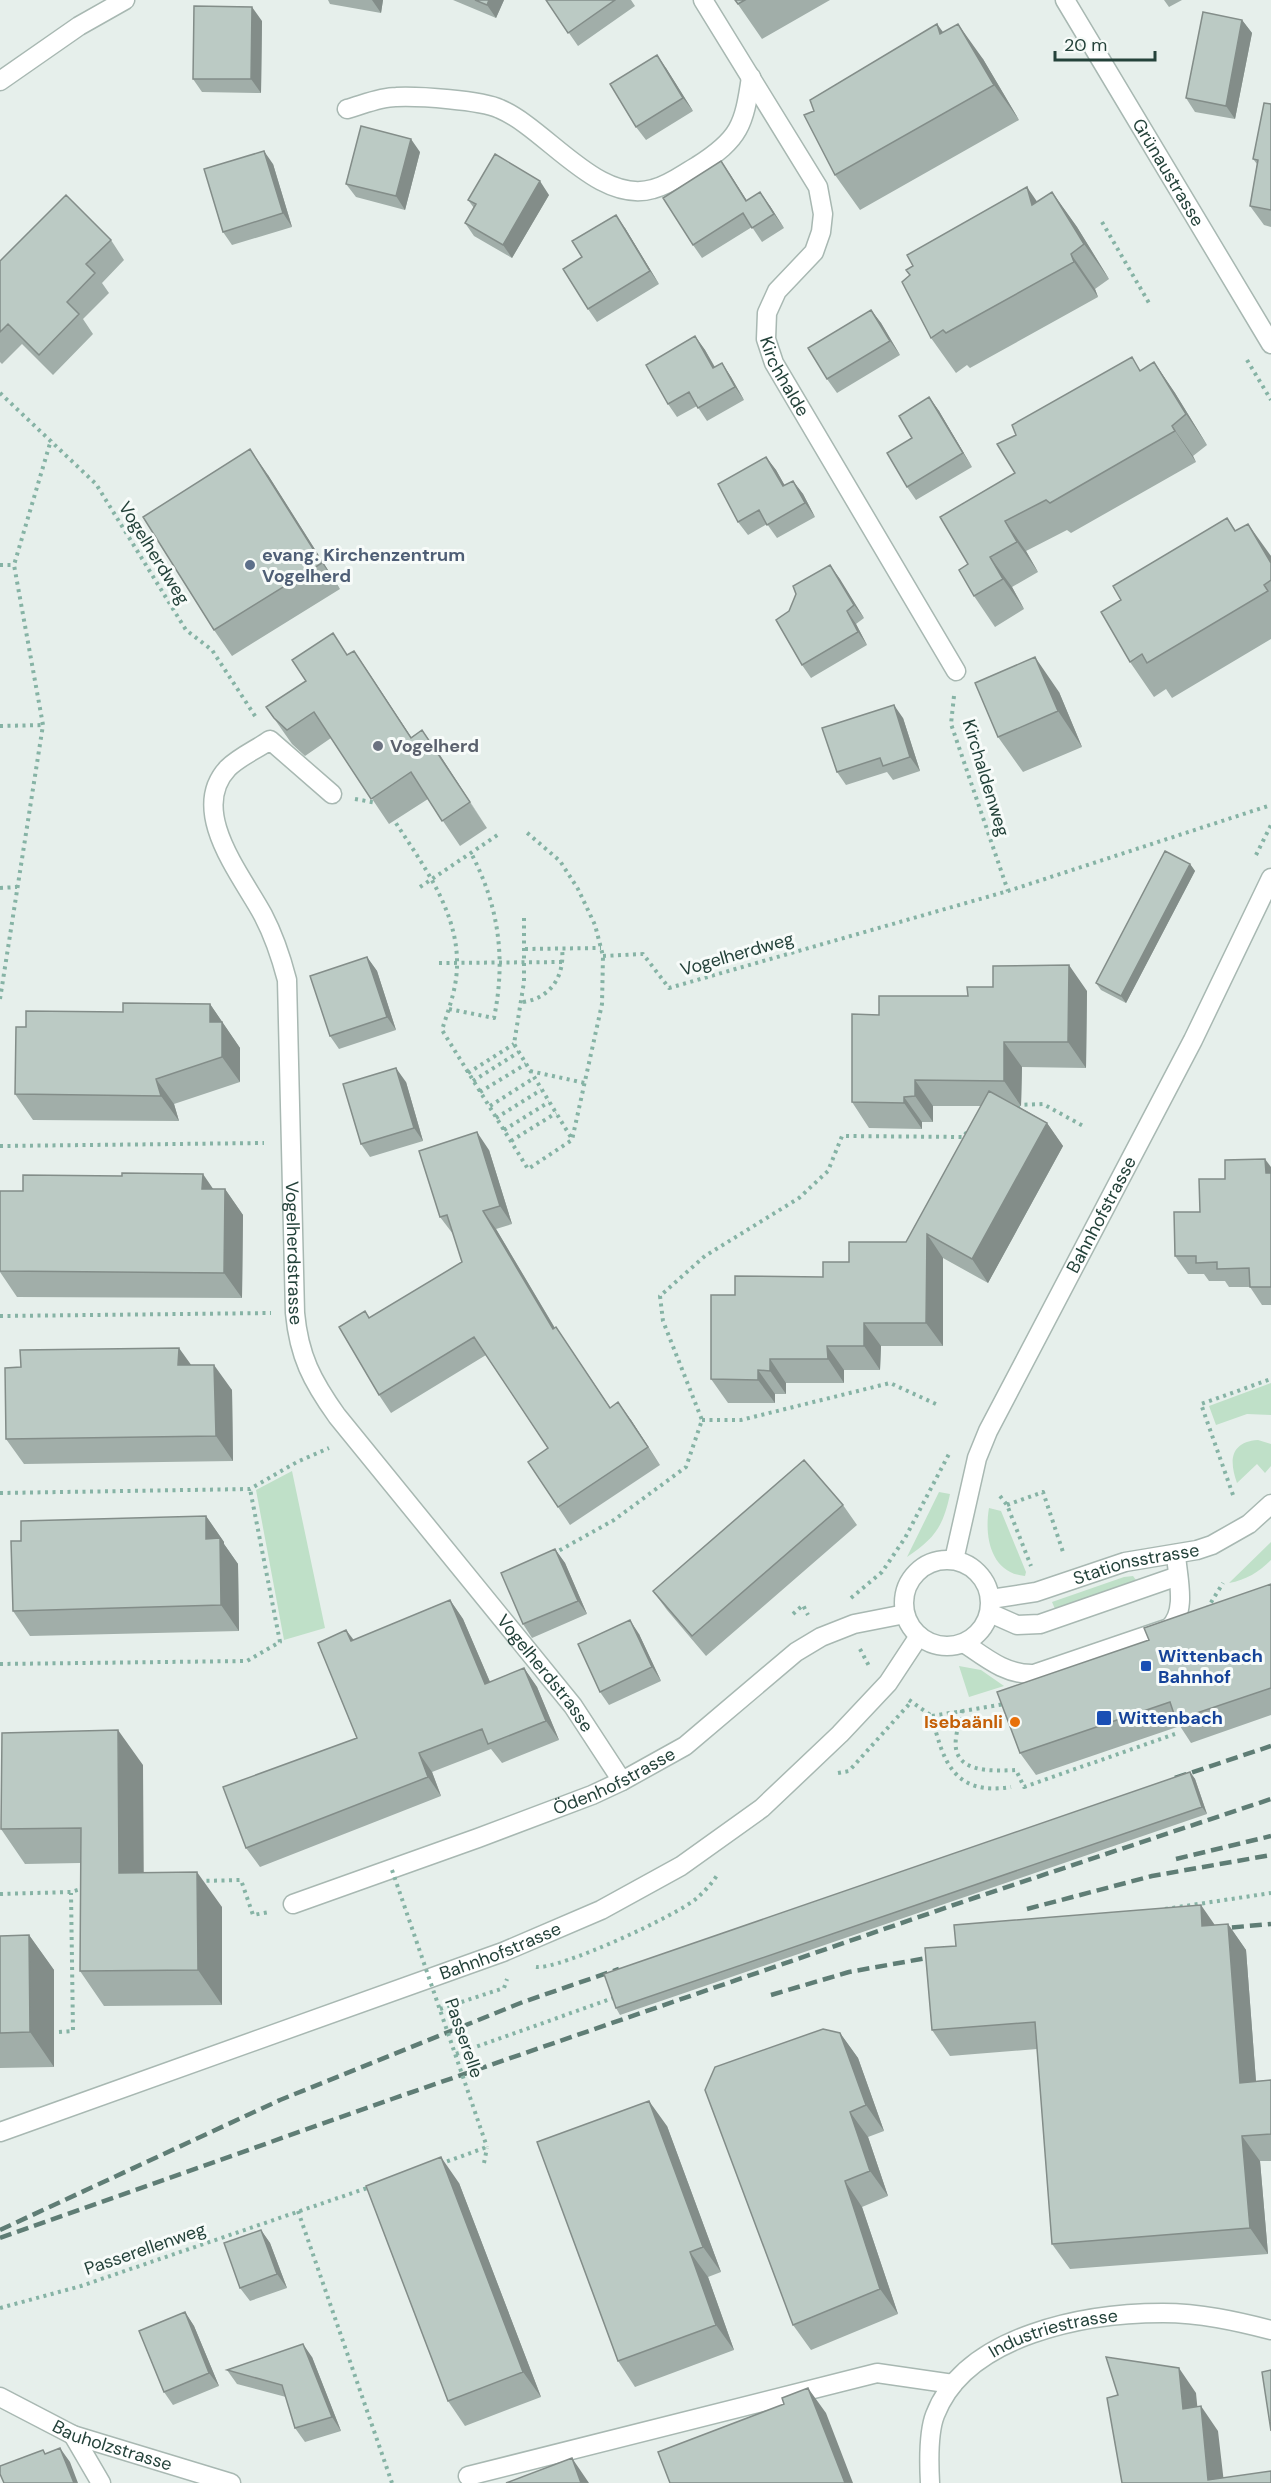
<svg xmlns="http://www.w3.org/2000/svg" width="1271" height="2483" viewBox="0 0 1271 2483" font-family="'DM Sans',sans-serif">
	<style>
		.green { fill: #bfe0c8 }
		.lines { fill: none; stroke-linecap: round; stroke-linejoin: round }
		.minor-casing { stroke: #a8b8b2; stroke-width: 21 }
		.path { stroke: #86b3a5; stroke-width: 4; stroke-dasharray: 3 4.5; stroke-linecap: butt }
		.minor { stroke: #fff; stroke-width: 18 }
		.rail { stroke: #5f7d75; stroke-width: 4.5; stroke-dasharray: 12 6; stroke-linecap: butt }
		.path-bridge { stroke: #86b3a5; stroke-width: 4; stroke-dasharray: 3 4.5; stroke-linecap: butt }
		.wall { fill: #a1aea9 }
		.shaded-wall { fill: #838d89 }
		.building { fill: #bbcac4; stroke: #838d89; stroke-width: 1.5 }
		.service-dot { fill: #5c6f8a; stroke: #f7fbf9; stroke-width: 2 }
		.worship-dot { fill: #6b7280; stroke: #f7fbf9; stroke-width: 2 }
		.transit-dot { fill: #1a4fb4; stroke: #f7fbf9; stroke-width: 2 }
		.food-dot { fill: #e8710a; stroke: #f7fbf9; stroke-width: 2 }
		.labels { text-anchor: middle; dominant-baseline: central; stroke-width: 6; stroke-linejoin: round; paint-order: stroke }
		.street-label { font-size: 18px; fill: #24423a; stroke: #f7fbf9 }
		.service-label { font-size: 18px; font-weight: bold; fill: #4e5e75; stroke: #f7fbf9; text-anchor: start }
		.worship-label { font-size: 18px; font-weight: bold; fill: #5b616d; stroke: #f7fbf9; text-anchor: start }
		.transit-label { font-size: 18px; font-weight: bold; fill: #164399; stroke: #f7fbf9; text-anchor: start }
		.food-label { font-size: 18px; font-weight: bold; fill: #c56008; stroke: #f7fbf9; text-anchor: end }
	</style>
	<rect width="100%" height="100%" fill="#e6efeb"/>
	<path class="green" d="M1271,1383V1415L1247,1414L1216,1425L1209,1406Z
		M1258,1440L1271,1444V1466L1265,1473L1257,1464L1237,1483C1229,1461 1230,1442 1258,1440Z
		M292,1471L325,1628L284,1640L256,1490Z
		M939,1492L950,1494C943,1527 935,1538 907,1557Z
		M989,1508L1001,1511L1026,1572L1025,1576C991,1573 984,1537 989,1508Z
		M1271,1542V1560C1259,1572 1246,1580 1229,1583Z
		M1124,1577L1133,1576L1136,1580L1055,1609L1052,1602Z
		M959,1666L981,1670L1004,1686L969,1697Z"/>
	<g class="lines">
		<g class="minor-casing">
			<g id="minor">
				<path id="s1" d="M703,0L818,187L823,214L821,232L814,252L777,291L767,313L766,339L774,363L956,671"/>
				<path id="s2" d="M1065,0L1271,344"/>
				<path d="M0,81L79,26L125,0"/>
				<path d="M347,109C362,105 380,97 396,97C418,96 481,100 500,109C547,129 598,205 653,189C669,185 683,174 697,166C740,139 744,125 751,77"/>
				<path id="s3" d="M332,794L270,740C257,749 239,757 228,768C187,811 243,877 263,915C274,936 281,957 287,980L295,1313C299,1356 312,1381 337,1416L573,1706L622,1781"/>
				<circle cx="947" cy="1603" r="43"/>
				<path id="s4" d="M954,1560L977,1458L988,1431L1193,1040L1271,878"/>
				<path id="s5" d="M991,1599L1036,1592L1125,1562L1197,1550L1212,1545L1249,1524L1271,1504"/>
				<path d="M990,1613L1017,1625L1040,1624L1178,1576"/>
				<path d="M964,1643C986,1658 1006,1675 1034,1674L1169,1628C1188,1611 1177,1576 1176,1554"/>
				<path id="s6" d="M293,1904L478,1838L592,1795L622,1781L685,1746L796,1652L821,1637L854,1624L905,1614"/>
				<path id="s7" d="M0,2132L503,1952L601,1910L681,1866L762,1808L840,1734L888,1683L919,1636"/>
				<path id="s8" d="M0,2397L73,2435L231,2483"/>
				<path d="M73,2435L101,2483"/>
				<path d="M468,2476L877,2373L953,2384"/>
				<path id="s9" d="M930,2483C929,2464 928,2433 935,2415C966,2334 1087,2313 1163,2313C1200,2313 1236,2321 1271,2330"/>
			</g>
		</g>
		<path class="path" d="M1102,222L1149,303
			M1247,360L1271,400
			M0,393L96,484L186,630L212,650L257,719
			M0,565H14
			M954,696L951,724L1008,891
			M0,726L43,725
			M355,799L377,803
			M392,817C426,870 469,924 454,990C451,1004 446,1017 442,1030L528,1169L572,1140L602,1004L603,956L595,925L578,889L560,861L525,831
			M1256,855L1271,825
			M420,887L499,834
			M0,888L17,887
			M524,918V982L514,1044L572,1139
			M525,949L601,948
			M603,956L643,954L669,988L1008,891L1271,805
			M439,963L563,962
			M0,999L43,725L14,565L51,440
			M523,1002C551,998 565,976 562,948
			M449,1009L494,1018C506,959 499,906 471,853
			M530,1071L585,1083
			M468,1073L514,1044
			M473,1081L519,1052
			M480,1092L526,1064
			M1017,1105L1043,1104L1085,1127
			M490,1106L534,1078
			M496,1118L541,1090
			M504,1130L549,1102
			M511,1141L556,1113
			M0,1146L264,1143
			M0,1316L271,1313
			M702,1420H741L890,1383L938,1405
			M0,1493L250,1489L297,1462L329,1448
			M1233,1495L1201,1404L1271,1379
			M1000,1496L1007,1505L1031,1566
			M1007,1505L1043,1492L1064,1555
			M553,1554L614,1520L686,1467L702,1420L663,1321L660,1296L705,1256L799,1198L828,1171L842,1136L963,1137L967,1132
			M851,1598L882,1572L905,1538L950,1452
			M1207,1609L1223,1583
			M793,1614L803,1605L808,1615
			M860,1649L869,1666
			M0,1664L247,1661L280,1642L250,1489
			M909,1700L932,1716C943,1763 955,1796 1011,1787
			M962,1710C961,1720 957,1728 956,1738C951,1774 993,1771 1016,1770L1024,1787L1175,1734
			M932,1716L1005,1704
			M838,1773L849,1771L911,1702
			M199,1881L241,1880L253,1915L270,1912
			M0,1894L71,1892L84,1888
			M1165,1909L1271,1893
			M536,1967C559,1970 678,1915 697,1898C705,1891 712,1883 718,1874
			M440,2009L504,1988L507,1979
			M59,2032L73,2031L71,1893
			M456,2054L616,1997
			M484,2163L487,2148
			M440,2164L487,2147
			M298,2211L392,2483
			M0,2308L81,2286L370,2187"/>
		<use href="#minor" class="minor"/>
		<path class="rail" d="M1175,1778L1271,1746
			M1176,1859L1271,1836
			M1027,1909L1152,1876L1271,1855
			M1214,1929L1271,1924
			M771,1995L849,1972L943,1955
			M0,2230L280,2100L523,2002L619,1969
			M0,2238L392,2099L974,1898L1271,1799"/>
		<path class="path-bridge" d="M392,1870L487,2147"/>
	</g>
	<path class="wall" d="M328,0H383L381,13L330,4Z
		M453,0H504L496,18Z
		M546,0H631L635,6L578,46Z
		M735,0H830L762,39Z
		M1164,0H1182L1169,7Z
		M1242,20L1252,33L1235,119L1195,112L1186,98Z
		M262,21L261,93L202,92L193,79Z
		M937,24L943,32L983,59L1019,120L860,210L835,175L814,111Z
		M666,68L693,111L646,140L636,127Z
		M1271,104V227L1264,225L1250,206L1257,164L1253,159Z
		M420,152L405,210L356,197L346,184Z
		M721,161L747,201L770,206L784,228L762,242L752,227L702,258L693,245Z
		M273,164L292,227L232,245L223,232Z
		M1052,192L1077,227L1109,279L1095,289L1098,297L970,368L967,365L956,373L931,338L1037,202Z
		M549,195L512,258L474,236L465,223L474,208L468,200Z
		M625,228L659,284L597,322L588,309Z
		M111,240L124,260L102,283L109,293L83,319L93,334L53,375L22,344L2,364L0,362V261Z
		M871,310L881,323L900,355L837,393L827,379Z
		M695,336L705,350L715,367L722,363L731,377L744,400L707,421L697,406L677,417L668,404Z
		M1154,362L1175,393L1207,445L1193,456L1196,462L1071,533L1067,530L1026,551L1038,572L1012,587L1024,609L995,627L974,596L968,564L1015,473L1141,371Z
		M929,397L939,411L972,467L916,500L907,487L912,438Z
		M766,457L776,470L785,486L793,481L803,494L815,517L777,538L767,524L748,535L738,522Z
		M268,475L340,589L232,656L214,630Z
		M1227,518L1236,531L1271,556V639L1172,698L1166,689L1154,697L1130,662L1121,600Z
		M830,565L864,618L856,624L867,645L811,678L802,665L789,611Z
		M354,651L411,737L422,730L487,828L460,846L428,799L389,824L331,738L305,756L292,744L266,707Z
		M1059,692L1082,747L1023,772L998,737Z
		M903,718L920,771L893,780L887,772L846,785L837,772Z
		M1190,864L1195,871L1126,1003L1101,990L1096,983Z
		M367,957L377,971L396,1030L339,1049L330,1036Z
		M1087,991L1086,1068L1022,1067L1021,1106H1018L1047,1123L1063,1146L988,1283L943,1258V1346H881L880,1370H844V1383H786V1394H775V1403H728L711,1379L735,1295L823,1277L849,1262L906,1242L981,1106H933V1122H922V1129L869,1128L852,1102L879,1015L968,996Z
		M210,1004L240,1048V1082L174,1104L179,1121L33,1120L15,1094L26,1027L123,1012Z
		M406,1082L423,1141L370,1157L361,1144Z
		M489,1150L512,1224L496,1229L555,1328L556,1327L568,1345L610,1407L631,1420L660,1465L570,1525L558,1507L548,1448L486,1355L391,1413L379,1395L365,1311L370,1318L462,1262L453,1234L440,1217Z
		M1271,1167V1305H1262L1250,1287H1229L1225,1281H1209L1204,1274H1188L1175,1256L1225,1179Z
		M122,1176L214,1189H225L243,1215L242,1298L17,1297L0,1272V1191H23Z
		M191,1365L232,1390L233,1461L24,1464L6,1439L21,1367Z
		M843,1505L857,1525L706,1656L667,1610L653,1591Z
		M206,1516L224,1542V1544L238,1564L239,1631L30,1636L13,1611Z
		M555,1549L565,1563L587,1614L532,1638L523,1624Z
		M1271,1584V1715L1191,1743L1180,1726L1036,1775L1020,1753L1149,1640Z
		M450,1600L463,1619L490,1682L524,1668L537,1687L559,1740L502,1763L491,1749L432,1772L441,1796L260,1867L246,1848L357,1738L346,1630L354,1640Z
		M639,1634L661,1681L609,1705L600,1692Z
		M143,1765V1873L222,1907V2005L104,2006L80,1971V1863L25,1864L1,1829Z
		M1190,1772L1195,1779L1207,1814L620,2015L616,2008Z
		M1228,1924L1246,1950L1256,2081L1271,2080V2161H1260L1268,2254L1070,2269L1052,2244L1037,2049L950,2056L932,2030L1215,1925Z
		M29,1935L54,1970V2067L0,2068V1936Z
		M840,2033L858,2058L884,2131L868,2137L888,2196L862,2207L898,2314L811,2350L793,2325Z
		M667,2126L721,2272L708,2277L734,2350L635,2387L618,2361Z
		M459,2183L541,2397L465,2426L448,2401Z
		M261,2230L270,2243L287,2288L250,2301L240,2288Z
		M185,2312L194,2326L219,2386L173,2405L164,2392Z
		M312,2357L341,2431L305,2442L295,2428L286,2397L237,2384L227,2370Z"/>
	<path class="shaded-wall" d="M372,0H383L381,13Z
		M489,0H504L496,18L487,5Z
		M252,7L262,21L261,93L251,79Z
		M1242,20L1252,33L1235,119L1226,106Z
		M937,24L962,59L940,34Z
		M958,24L983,59L1019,120L994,85Z
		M657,55L666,68L693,111L683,98Z
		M411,139L420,152L405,210L396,196Z
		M264,151L273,164L292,227L283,213Z
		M721,161L730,174L756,215L746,201Z
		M540,181L549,195L512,258L503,245Z
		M1027,187L1051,222L1032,205Z
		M760,192L770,206L784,228L774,214Z
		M1052,192L1077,227L1109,279L1084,244Z
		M616,215L625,228L659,284L650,271Z
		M1071,254L1095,289L1098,297L1074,262Z
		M871,310L881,323L900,355L890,341Z
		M695,336L705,350L723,382L713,368Z
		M1154,362L1175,393L1207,445L1186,414Z
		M722,363L731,377L744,400L735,387Z
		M929,397L939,411L972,467L963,453Z
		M1172,426L1193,456L1196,462L1175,431Z
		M250,449L268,475L340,589L322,563Z
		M766,457L776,470L793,500L783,486Z
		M793,481L803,494L815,517L805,503Z
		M1005,521L1026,551L1038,572L1017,542Z
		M1248,524L1271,556V563Z
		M990,557L1012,587L1024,609L1003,579Z
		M830,565L840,579L864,618L854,605Z
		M847,611L856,624L867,645L858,632Z
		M354,651L371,676L428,763L411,738Z
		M1035,657L1059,692L1082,747L1058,711Z
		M894,705L903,718L920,771L910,757Z
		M422,730L440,755L487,828L470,802Z
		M1190,864L1195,871L1126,1003L1121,996Z
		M367,957L377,971L396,1030L387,1017Z
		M1069,965L1087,991L1086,1068L1068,1042Z
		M210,1004L240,1048V1082L222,1057L210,1022Z
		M1004,1042L1022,1067L1021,1106L1004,1081Z
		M396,1068L406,1082L423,1141L414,1128Z
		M156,1079L174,1104L179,1121L161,1096Z
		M915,1080L933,1106V1122L915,1096Z
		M904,1097L922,1122V1129L904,1103Z
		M1047,1123L1063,1146L988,1283L972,1259Z
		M477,1132L489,1150L512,1224L500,1206Z
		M1265,1159L1271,1167V1181L1266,1173Z
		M203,1174L220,1199L202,1189Z
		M225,1189L243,1215L242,1298L224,1273Z
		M483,1211L496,1229L566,1347L553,1329Z
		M927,1234L943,1258V1346L926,1323Z
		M864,1323L881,1346L880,1370L864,1346Z
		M827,1346L844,1370V1383L828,1359Z
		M179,1348L197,1373L178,1365Z
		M770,1359L786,1383V1394L770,1371Z
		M214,1365L232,1390L233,1461L216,1436Z
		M758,1370L775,1394V1403L758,1380Z
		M618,1402L631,1420L660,1465Z
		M206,1516L224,1542V1544L238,1564L239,1631L221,1605L206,1539Z
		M555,1549L565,1563L587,1614L578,1601Z
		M450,1600L463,1619L499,1703L485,1684Z
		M630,1620L639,1634L661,1681L652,1667Z
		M346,1630L360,1649L351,1641Z
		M524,1668L537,1687L559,1740L546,1721Z
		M118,1730L143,1765L144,1908L119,1873Z
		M419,1753L432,1772L441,1796L428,1777Z
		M1190,1772L1195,1779L1207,1814L1202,1807Z
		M197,1872L222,1907V2005L198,1970Z
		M1201,1905L1219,1931L1202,1926Z
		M1228,1924L1246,1950L1258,2108L1240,2083Z
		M29,1935L54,1970V2067L30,2032Z
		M840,2033L858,2058L884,2131L866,2105Z
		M649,2101L667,2126L721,2272L703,2247Z
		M850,2112L868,2137L888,2196L870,2171Z
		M1242,2136L1260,2161L1268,2254L1250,2228Z
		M441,2157L459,2183L541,2397L523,2372Z
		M845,2181L862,2207L898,2314L880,2289Z
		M261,2230L270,2243L287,2288L277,2274Z
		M690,2252L708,2277L734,2350L716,2325Z
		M185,2312L194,2326L219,2386L209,2373Z
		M303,2344L312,2357L341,2431L332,2417Z
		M1179,2368L1196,2393L1200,2434L1183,2409Z
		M808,2388L826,2413L853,2483H845Z
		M1201,2406L1218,2431L1224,2483L1208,2480Z
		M60,2448L70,2462L78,2483H74Z
		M572,2458L589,2483H581Z"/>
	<path class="building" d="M475,0H489L487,5Z
		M546,0H615L568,33Z
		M735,0H745L738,4Z
		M194,6L252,7L251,79H193Z
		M1203,12L1242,20L1226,106L1186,98Z
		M937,24L940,34L958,24L994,85L835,175L804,115L814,111L810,100Z
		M657,55L683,98L636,127L610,84Z
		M1264,103L1271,104V210L1250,206L1258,160L1253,159Z
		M361,126L411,139L396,196L346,184Z
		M264,151L283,213L223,232L204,169Z
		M495,154L540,181L503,245L465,223L476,204L468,200Z
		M721,161L746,201L760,192L774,214L752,228L743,213L693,245L663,198Z
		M1027,187L1032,205L1052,192L1084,244L1071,254L1074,262L946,333L943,330L931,338L902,282L910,275L906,270L913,266L907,255Z
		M66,195L111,240L86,264L95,273L67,302L79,314L39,355L8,324L0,332V261Z
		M616,215L650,271L588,309L563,269L582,257L572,241Z
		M871,310L890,341L827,379L808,348Z
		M695,336L713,368L722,363L735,387L698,408L689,392L668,404L646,365Z
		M1132,357L1140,371L1154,362L1186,414L1172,426L1175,431L1050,503L1046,500L1005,521L1017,542L990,557L1003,579L974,596L959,570L968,564L940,517L1015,473L997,444L1016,435L1012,425Z
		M929,397L963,453L907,487L887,453L912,438L899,416Z
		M250,449L322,563L214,630L143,517Z
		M766,457L783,486L793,481L805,503L767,525L759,510L738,522L718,484Z
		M1227,518L1235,531L1248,524L1271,563V580L1264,585L1268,591L1147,663L1142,654L1130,662L1101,612L1121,600L1113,586Z
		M830,565L854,605L847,611L858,632L802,665L776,620L789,611L796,594L793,586Z
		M333,633L347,655L354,651L411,738L422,730L470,802L442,821L411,772L371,799L314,712L287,730L274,718L266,707L306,681L292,660Z
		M1035,657L1058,711L998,737L975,683Z
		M894,705L910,757L883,766L880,758L837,772L822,728Z
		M1165,851L1190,864L1121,996L1096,983Z
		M367,957L387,1017L330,1036L310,976Z
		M1069,965L1068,1042H1004V1081L915,1080V1096L904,1097V1103L852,1102V1014L879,1015V996H968L967,987H993V966Z
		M123,1003L210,1004V1022H222V1057L156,1079L161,1096L15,1094L16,1027H26V1011L123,1012Z
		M396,1068L414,1128L361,1144L343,1084Z
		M989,1091L1047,1123L972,1259L927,1234L926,1323H864V1346H827L828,1359H770V1371L758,1370V1380L711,1379V1295H735V1276L823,1277V1262H849V1242H906Z
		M477,1132L500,1206L483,1211L553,1329L556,1327L610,1408L618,1402L648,1447L558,1507L528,1462L548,1448L474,1337L379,1395L339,1327L365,1311L369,1318L462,1262L447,1215L440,1217L419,1151Z
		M1265,1159L1266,1173H1271V1287H1250L1249,1268L1217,1269V1262L1196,1263V1256H1175L1174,1212H1200L1199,1179H1225V1160Z
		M122,1173L203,1174L202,1189H225L224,1273L0,1271V1191H23V1175L122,1176Z
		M179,1348L178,1365H214L216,1436L6,1439L5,1368L21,1367L20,1350Z
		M804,1460L843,1505L692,1636L653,1591Z
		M206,1516V1539L220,1538L221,1605L13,1611L11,1541H21V1521Z
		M555,1549L578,1601L523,1624L501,1573Z
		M1271,1584V1688L1176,1720L1170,1702L1020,1753L997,1692L1149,1640L1144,1628Z
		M450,1600L485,1684L524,1668L546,1721L488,1744L482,1729L419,1753L428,1777L246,1848L223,1787L357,1738L318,1643L346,1630L351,1641Z
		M630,1620L652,1667L600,1692L578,1644Z
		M118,1730L119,1873L197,1872L198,1970L80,1971L81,1828L1,1829L2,1733Z
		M1190,1772L1202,1807L616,2008L604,1974Z
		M1201,1905L1202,1926L1228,1924L1240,2083L1271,2080V2134L1242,2136L1250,2228L1052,2244L1035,2022L932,2030L925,1948L956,1946L954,1925Z
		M29,1935L30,2032L0,2033V1936Z
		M823,2029L840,2033L866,2105L850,2112L870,2171L845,2181L880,2289L793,2325L705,2090L715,2067Z
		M649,2101L703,2247L690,2252L716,2325L618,2361L537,2142Z
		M441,2157L523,2372L448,2401L366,2186Z
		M261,2230L277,2274L240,2288L224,2243Z
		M185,2312L209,2373L164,2392L139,2331Z
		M303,2344L332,2417L295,2428L282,2385L227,2370Z
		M1106,2357L1179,2368L1183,2409L1201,2406L1208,2480L1271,2471V2483H1122L1107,2398L1118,2395Z
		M1271,2370V2431L1262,2372Z
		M808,2388L845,2483H670L658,2452L784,2404L782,2398Z
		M60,2448L74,2483H4L0,2474V2466L43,2450L45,2454Z
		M572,2458L581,2483H506Z"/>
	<circle class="service-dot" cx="250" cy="565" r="6"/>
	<circle class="worship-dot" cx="378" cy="746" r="6"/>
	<g class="transit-dot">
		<rect x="1140" y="1660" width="12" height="12" rx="3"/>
		<rect x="1096" y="1710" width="16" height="16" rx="3"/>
	</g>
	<circle class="food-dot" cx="1015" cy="1722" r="6"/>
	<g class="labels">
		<g class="street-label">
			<text stroke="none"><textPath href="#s2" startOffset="201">Grünaustrasse</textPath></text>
			<text stroke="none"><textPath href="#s1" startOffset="432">Kirchhalde</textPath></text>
			<text transform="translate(154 553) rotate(58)">Vogelherdweg</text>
			<text transform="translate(986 778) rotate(73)">Kirchaldenweg</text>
			<text transform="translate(737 954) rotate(-16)">Vogelherdweg</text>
			<text stroke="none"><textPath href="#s4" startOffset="378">Bahnhofstrasse</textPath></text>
			<text stroke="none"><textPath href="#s3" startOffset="638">Vogelherdstrasse</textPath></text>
			<text stroke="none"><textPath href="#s5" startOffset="150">Stationsstrasse</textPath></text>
			<text stroke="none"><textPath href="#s3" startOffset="1142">Vogelherdstrasse</textPath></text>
			<text stroke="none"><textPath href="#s6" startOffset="344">Ödenhofstrasse</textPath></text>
			<text stroke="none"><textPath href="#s7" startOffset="532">Bahnhofstrasse</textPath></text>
			<text transform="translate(464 2038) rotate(71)">Passerelle</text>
			<text transform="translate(145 2249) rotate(-19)">Passerellenweg</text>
			<text stroke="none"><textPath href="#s9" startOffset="220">Industriestrasse</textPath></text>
			<text stroke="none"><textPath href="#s8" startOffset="123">Bauholzstrasse</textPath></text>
		</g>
		<g class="service-label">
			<text x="262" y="555">evang. Kirchenzentrum<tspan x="262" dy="21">Vogelherd</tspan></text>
		</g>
		<g class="worship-label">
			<text x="390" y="746">Vogelherd</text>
		</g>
		<g class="transit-label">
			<text x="1158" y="1656">Wittenbach<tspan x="1158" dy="21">Bahnhof</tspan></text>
			<text x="1118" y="1718">Wittenbach</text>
		</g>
		<g class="food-label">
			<text x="1003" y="1722">Isebaänli</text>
		</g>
	</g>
	<path d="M1055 51v9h100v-9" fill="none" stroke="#24423a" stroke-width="3"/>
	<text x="1064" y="51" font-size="18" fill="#24423a" stroke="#f7fbf9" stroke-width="4.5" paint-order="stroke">20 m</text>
</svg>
